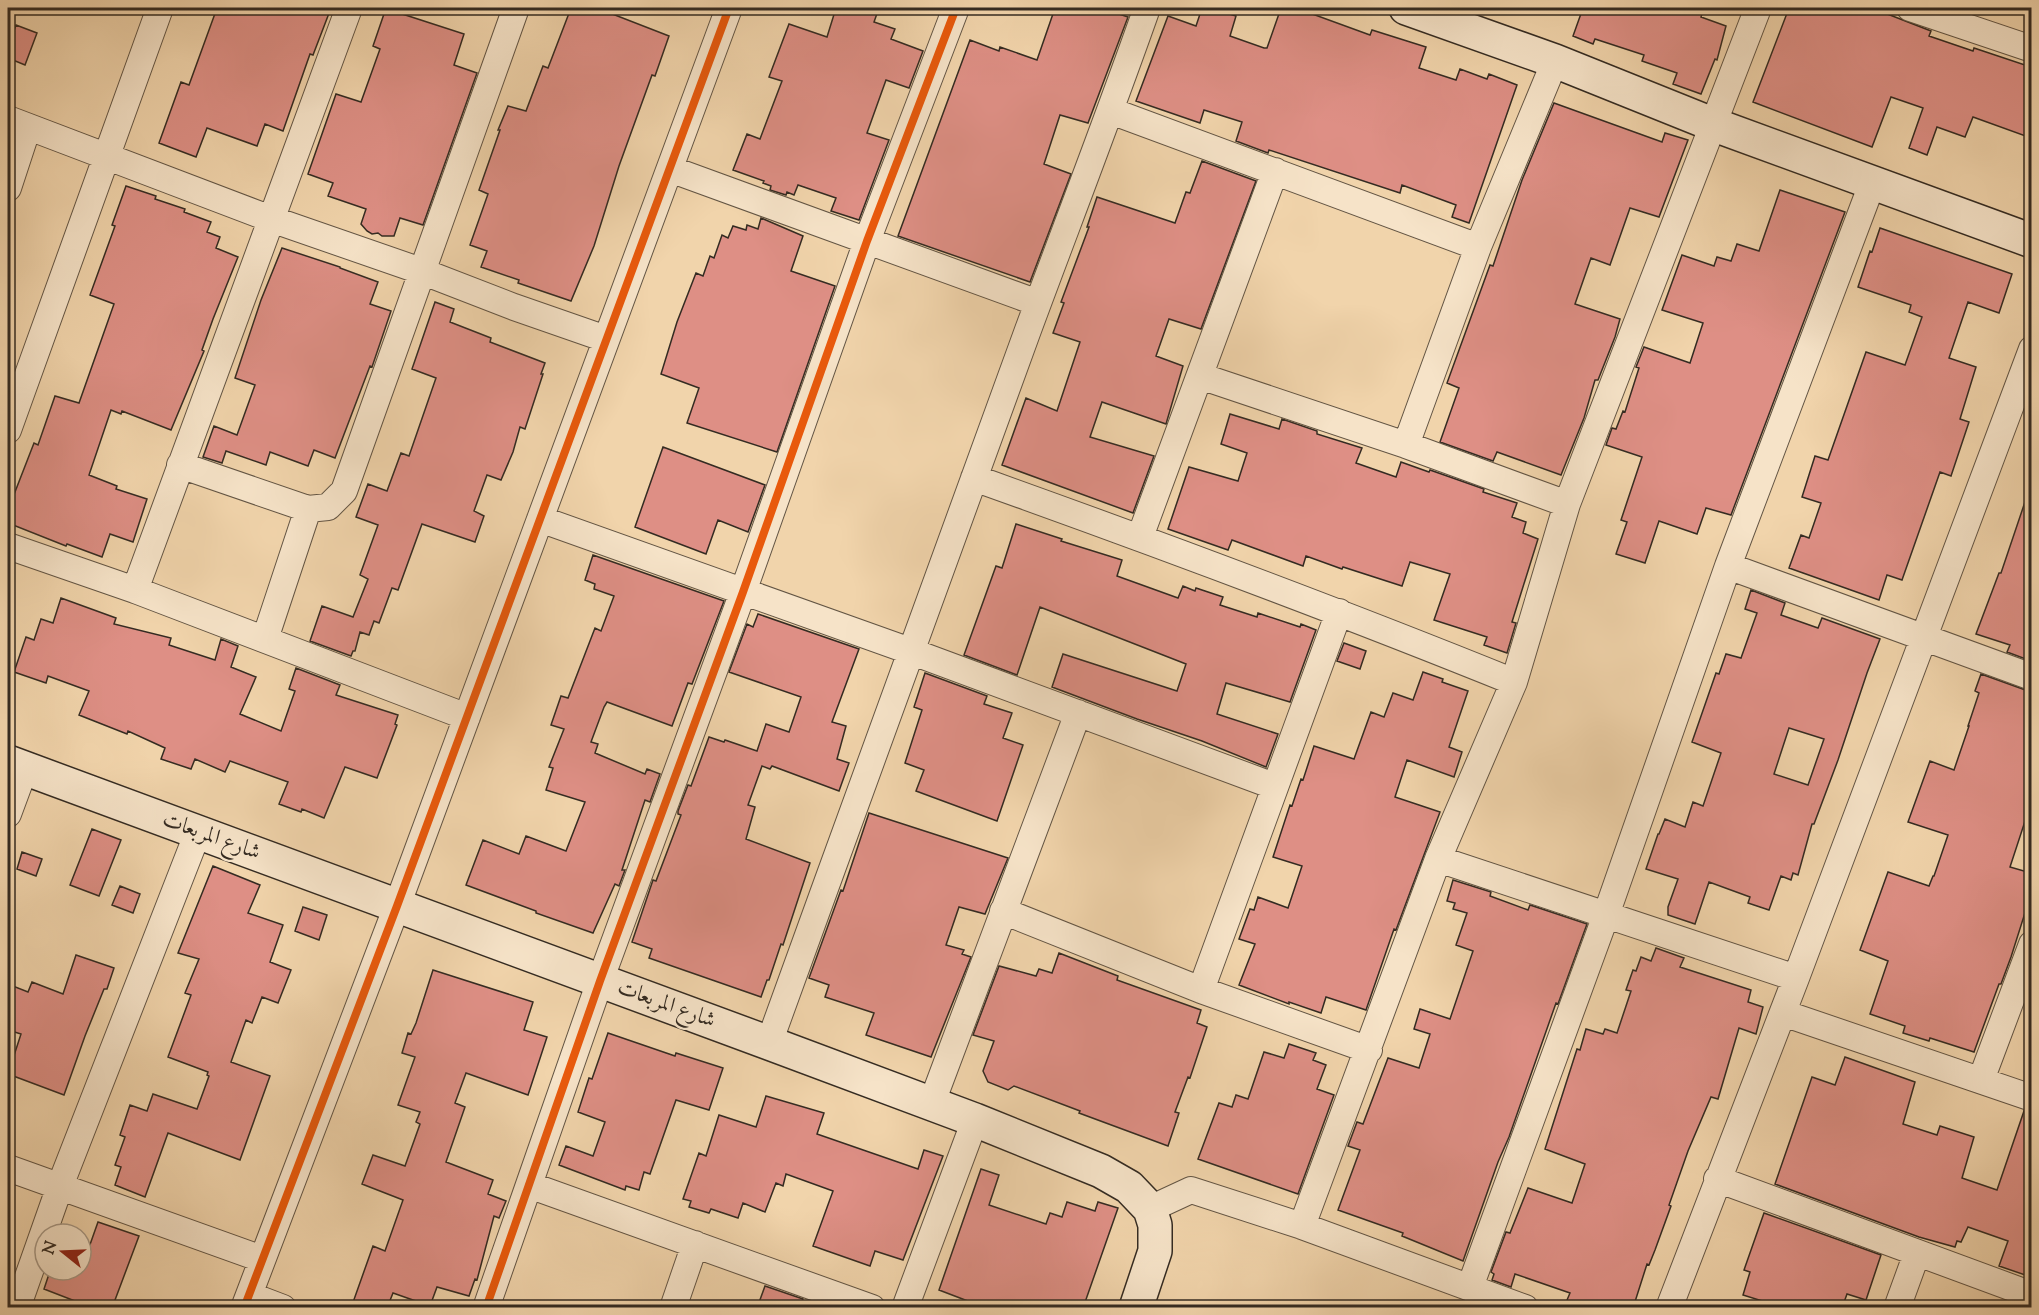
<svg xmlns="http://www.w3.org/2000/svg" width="2039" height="1315" viewBox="0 0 2039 1315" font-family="'Sorts Mill Goudy',Amiri,serif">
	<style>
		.building { fill: #de8f85; stroke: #342b22; stroke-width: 1.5; fill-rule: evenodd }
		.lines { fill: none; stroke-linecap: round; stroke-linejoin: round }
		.street-casing { stroke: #635544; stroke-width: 28 }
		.secondary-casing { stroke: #342b22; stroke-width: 36 }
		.street { stroke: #f6e3c8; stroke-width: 26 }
		.secondary { stroke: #f6e3c8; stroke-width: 33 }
		.cycleway-casing { stroke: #f6e3c8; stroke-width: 11 }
		.cycleway { stroke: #e8590c; stroke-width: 8 }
		.labels { text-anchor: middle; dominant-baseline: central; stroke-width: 4.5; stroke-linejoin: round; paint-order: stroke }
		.street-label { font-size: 22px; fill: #342b22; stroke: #f6e3c8 }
	</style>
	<rect width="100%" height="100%" fill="#f1d4ab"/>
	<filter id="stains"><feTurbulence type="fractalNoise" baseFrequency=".00333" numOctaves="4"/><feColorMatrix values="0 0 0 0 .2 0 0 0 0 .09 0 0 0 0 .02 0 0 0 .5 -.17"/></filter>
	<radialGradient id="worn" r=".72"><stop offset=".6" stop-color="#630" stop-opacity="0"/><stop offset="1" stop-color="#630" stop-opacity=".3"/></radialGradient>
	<path class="building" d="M217,8H331L313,55L310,54L283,131L265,124L257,146L207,128L196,157L159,143L181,82L189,85Z
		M571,8H597L669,36L655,76L652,75L619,166L594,246L571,301L518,283L519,280L481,267L487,251L470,245L488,194L479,190L500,130H498L508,106L526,111L543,66L548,68Z
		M836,8H879L874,22L895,29L891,39L923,51L909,88L886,80L867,133L889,140L859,220L831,211L836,198L798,185L794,195L787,192L786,195L770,190L771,186L763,183L764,181L733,170L747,134L760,139L782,81L769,77L789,24L827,37Z
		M1055,8H1101L1128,17L1088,123L1060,115L1044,164L1071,174L1030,282L898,236L970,40L999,51L1000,47L1037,60Z
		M1202,8H1210L1236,16L1230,36L1264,48H1267L1281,8H1296L1370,35L1372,30L1426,47L1419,68L1456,80L1460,69L1487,79L1489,74L1517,85L1469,223L1452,217L1456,205L1402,185L1400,193L1269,150L1268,153L1236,141L1242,122L1204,110L1200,123L1136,101L1168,16L1196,26Z
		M1583,8H1704L1701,17L1726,26L1717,60L1715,59L1701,94L1673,84L1677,73L1642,61L1644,55L1595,39L1593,44L1573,36Z
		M1789,8H1872L1931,31L1929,36L1973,51L1974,48L2031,67V138L1973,117L1965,137L1937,127L1927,155L1909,148L1923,108L1891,97L1872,147L1753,102Z
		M385,11L392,13L393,11L464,34L454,65L477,73L423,225L400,218L394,236H382L378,233L372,234L367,231L361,224L366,209L328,196L333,183L308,174L336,94L361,102L380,49L373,46Z
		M16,25L37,33L25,65L8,58V48Z
		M1554,103L1662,142L1665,133L1688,140L1659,217L1630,208L1610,265L1591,258L1575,304L1620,319L1615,337L1598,380H1595L1584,418L1561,475L1497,452L1493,461L1440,442L1459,388L1447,383L1490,265L1493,266L1522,180Z
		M1202,161L1256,181L1201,329L1169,319L1156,356L1183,366L1166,424L1102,402L1090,437L1154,456L1133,513L1002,465L1026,398L1057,411L1080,342L1053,333L1064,303L1061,302L1089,227H1087L1097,197L1175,223L1186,192L1190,193Z
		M126,186L156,196L155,199L185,209L184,212L211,222L207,232L220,237L216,248L238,257L213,319L202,350L204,351L171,430L122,411L121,414L111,410L89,475L117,486L116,489L147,499L133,542L110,534L102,557L67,544L66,546L8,523V510L34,443L38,445L55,396L79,403L114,304L90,295L115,226L112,225Z
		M1780,190L1845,212L1731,515L1706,508L1697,534L1659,521L1645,563L1616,554L1627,522L1621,520L1642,457L1606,445L1612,428L1616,429L1623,411L1625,412L1639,368L1636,367L1644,347L1690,363L1703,323L1662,310L1682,255L1714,266L1717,257L1731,261L1737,244L1759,251Z
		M761,218L803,236L791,271L835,286L777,452L687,423L699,388L661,374L677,322L696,273L703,276L710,256L714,258L722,235L728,238L733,226L746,230L747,225L758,229Z
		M1880,228L2012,274L1999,313L1968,302L1949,358L1976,367L1960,419L1969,422L1951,476L1940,472L1902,580L1887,575L1879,600L1789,568L1801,535L1809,538L1821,503L1802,497L1815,456L1828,460L1866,352L1905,365L1922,317L1909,312L1911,305L1858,287L1870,251L1872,252Z
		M282,248L340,267V268L378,282L370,304L391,311L372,367L370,366L335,458L314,450L308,466L270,452L266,465L226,451L222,463L203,457L214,426L237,435L255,385L235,378L261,300Z
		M435,302L454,309L450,322L491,338L490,342L545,363L541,374H543L525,429L520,427L513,452L501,480L487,475L474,511L484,516L475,542L422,524L398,590L392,588L379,623L374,621L369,635L360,632L355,651H353L351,656L310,641L322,606L353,617L368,579L360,575L378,525L356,517L368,484L387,491L401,453L409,456L436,378L412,369Z
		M1230,414L1279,429L1282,419L1317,431V434L1362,448L1356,463L1396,477L1401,462L1429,472L1430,470L1484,489L1483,492L1517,503L1512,517L1526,522L1523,533L1538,539L1512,622L1516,623L1507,653L1484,645L1487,637L1434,620L1450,574L1410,562L1402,586L1343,567L1342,569L1306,556L1303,566L1232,540L1228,550L1168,529L1189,467L1238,481L1247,453L1221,444Z
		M663,447L765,485L748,532L718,520L706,554L635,527Z
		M2029,490L2031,491V661L2007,652L2010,645L1976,634L1999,573H2001Z
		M1016,524L1062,539L1061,541L1122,560L1117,576L1178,598L1183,586L1195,591L1196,588L1223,597L1220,605L1257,617L1258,613L1300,627L1301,624L1316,630L1290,702L1226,683L1217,714L1278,734L1266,767L1202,741L1137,719L1052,687L1063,654L1177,691L1186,664L1040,607L1017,675L964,655L996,566L1002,568Z
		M593,555L724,601L692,684L688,683L672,726L607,702L604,707L591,742L598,744L595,753L645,774L647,769L660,774L650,802L645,800L622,870H625L619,886L615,884L593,933L536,913V911L466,885L483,840L519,854L526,836L566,851L585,802L546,790L553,768L549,767L564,729L551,725L561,696L568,698L595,628L601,631L614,596L594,589L595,584L585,580Z
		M1751,590L1785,603L1781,615L1818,628L1822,618L1880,639L1867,673L1838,760L1814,824H1812L1798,875L1793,873L1791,880L1781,876L1769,910L1748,903L1750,897L1709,882L1695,924L1668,915V907L1678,879L1646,869L1658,834H1659L1665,819L1685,827L1693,802L1703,806L1721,753L1692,742L1716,673L1719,674L1726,654L1741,658L1757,613L1745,609ZM1789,728L1824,739L1808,785L1774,774Z
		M61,598L116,618L114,624L171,638L169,645L215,660L221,639L238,646L231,667L256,677L240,714L281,731L295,691L289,689L296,668L340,685L336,695L398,715L395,724L397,725L377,778L345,767L324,818L302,809L301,812L279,804L288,782L230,761L225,772L195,759L191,769L161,759L165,748L128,731L127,734L79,715L89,691L48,676L46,683L14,672L26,637L34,640L41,619L53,623Z
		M758,614L859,649L832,722L846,726L837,759L849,763L839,791L772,766L770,769L762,766L748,805L755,807L746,839L810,863L783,945L781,944L769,980H767L761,997L649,958L652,949L632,942L653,880L656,881L681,815L678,814V811L688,785L691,786L709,737L724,742L725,740L757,751L766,724L789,732L801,697L729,672L747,624L753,627Z
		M1344,643L1366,651L1360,669L1337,661Z
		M1423,672L1443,679L1442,682L1468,691L1449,747L1462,752L1454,777L1407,760L1395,797L1440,812L1396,930L1394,929L1366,1010L1326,997L1321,1013L1289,1002V1004L1239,985L1255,944L1239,939L1250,909L1254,910L1258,897L1288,908L1302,866L1273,857L1290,805L1292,806L1301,779L1303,780L1314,746L1354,759L1371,712L1384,717L1393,693L1413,700Z
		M925,673L987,696L984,704L1012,713L1003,738L1023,745L997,821L916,791L924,770L905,763L922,710L914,707Z
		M1981,674L2031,692V803L2010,867L2031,873V894L2011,957L2001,984H1999L1974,1052L1930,1038L1929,1041L1903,1033L1905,1026L1870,1014L1888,961L1860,950L1888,872L1929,886L1933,876H1934L1948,835L1908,822L1930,761L1954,770L1969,726H1968L1979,693L1975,691Z
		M869,813L1008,858L985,914L959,907L946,945L964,950L962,954L971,957L931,1057L866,1035L874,1013L825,997L829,985L809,978L841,890L843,891Z
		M92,829L121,840L99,896L70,885Z
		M22,852L42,859L36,876L17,869Z
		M213,866L260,885L248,913L283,925L270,962L291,970L278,1003L262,997L252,1023L246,1020L231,1062L270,1076L240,1160L168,1133L145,1197L115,1185L121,1167L115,1165L125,1137L120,1135L130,1105L147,1111L153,1094L197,1109L209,1076L207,1075L208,1072L168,1057L191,995L185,993L199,959L178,953Z
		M1453,880L1491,892L1490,896L1528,910L1530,905L1587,924L1558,1004L1556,1003L1509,1137L1498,1162L1463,1261L1402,1236L1403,1233L1338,1210L1360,1150L1348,1146L1357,1122L1363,1124L1388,1058L1419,1068L1430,1034L1414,1029L1420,1009L1450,1019L1473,951L1456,945L1467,913L1453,909L1455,903L1447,901Z
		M120,886L140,894L133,913L112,905Z
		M303,907L327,915L319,940L295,931Z
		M1656,948L1684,958L1680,967L1751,990L1748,1002L1763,1007L1756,1034L1739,1028L1718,1099L1711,1097L1688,1151L1669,1205L1671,1206L1655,1250L1649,1265L1647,1264L1633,1308H1586L1567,1300L1570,1293L1515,1274L1511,1287L1492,1280L1494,1274L1491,1272L1506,1232L1510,1233L1528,1188L1572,1203L1585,1164L1545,1149L1577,1049L1580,1050L1586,1029L1603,1034L1605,1029L1617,1033L1631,991L1626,990L1633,970L1636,971L1641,957L1651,961Z
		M1059,953L1118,976L1117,980L1201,1010L1197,1023L1207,1027L1190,1078L1188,1077L1175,1112L1179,1113L1168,1146L1079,1113L1080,1111L1014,1086L1008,1090L988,1082L983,1071L994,1041L973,1035L999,966L1036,976L1039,969L1052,973Z
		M76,955L114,968L107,989H104L85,1036L64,1095L8,1074L21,1034L8,1030V984L28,992L32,982L63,994Z
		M433,970L533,1002L524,1030L547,1037L528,1095L466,1073L455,1103L465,1107L446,1162L493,1180L488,1194L506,1201L499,1218L494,1216L477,1280L475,1279L469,1296L437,1287L430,1306L393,1293L387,1308H351L373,1246L385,1251L403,1200L362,1184L373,1155L405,1166L420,1124L416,1122L420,1112L398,1105L415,1057L402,1053L408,1033L411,1034L416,1023Z
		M608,1033L675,1056L676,1053L723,1068L709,1110L676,1100L650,1174L644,1172L639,1190L626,1186L625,1190L559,1165L566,1146L593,1156L605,1122L578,1112L589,1078L592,1079Z
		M1289,1044L1316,1053L1313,1060L1326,1065L1317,1089L1334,1095L1298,1194L1198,1159L1219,1103L1232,1107L1236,1095L1248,1099L1264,1052L1284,1058Z
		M1845,1057L1915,1082L1903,1124L1937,1135L1940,1126L1974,1137L1962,1178L1997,1190L2024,1111L2031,1113V1277L1999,1266L2008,1241L1968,1227L1961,1242L1957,1241L1955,1247L1919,1237L1775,1184L1812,1077L1835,1085Z
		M766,1096L824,1113L817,1134L918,1169L924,1150L943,1156L903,1260L875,1251L870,1266L813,1246L833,1191L786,1174L783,1186L776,1183L765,1212L743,1203L738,1218L711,1209L709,1213L689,1207L691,1201L683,1199L699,1153L706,1156L719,1115L756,1127Z
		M981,1169L999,1175L989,1205L1046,1224L1050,1213L1062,1217L1067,1202L1095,1211L1098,1202L1118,1208L1083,1308H971L973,1303L939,1290Z
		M1764,1213L1881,1255L1866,1300L1847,1294L1842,1308H1785L1743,1295L1750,1272L1744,1270Z
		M98,1222L139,1236L112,1308H93L44,1289L50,1271L67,1277L69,1270H81Z
		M765,1286L803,1299L800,1308H757Z"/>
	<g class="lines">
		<g class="street-casing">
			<path id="street" d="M1910,8L2032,49
				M1111,111L1478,247
				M8,119L271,219L421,271L514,307L606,339
				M670,169L1038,303
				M8,188L28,127
				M1200,376L1406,445L1567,504
				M8,430L160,8
				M1406,445L1478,247L1555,61
				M180,465L308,509L328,507L344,491L516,8
				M974,478C1156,543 1336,610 1514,682
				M540,519L910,651L1274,786
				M1140,537L1275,171
				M8,546L135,590L467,717
				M1728,566L2032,677
				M135,590L349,8
				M265,639L308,509
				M8,814L25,768
				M1438,859L1796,978
				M1003,911L1201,990L1369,1050
				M1201,990L1339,612
				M1783,1013L2032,1098
				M769,1043C855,805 942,567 1028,330C1068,222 1109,116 1147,8
				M1981,1080L2032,944
				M931,1105L1078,713
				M8,1168L262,1259
				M1717,1179L2032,1295
				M529,1185L872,1308
				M1150,1209L1191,1190L1302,1226L1525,1308
				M1302,1226L1438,859L1514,682L1567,504L1758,8
				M1470,1287L1606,915L1728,566L1872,184
				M249,1295L283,1308
				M17,1308L60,1186L198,832
				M244,1308L397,906L729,8
				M486,1308L600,981L743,592L867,241L956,8
				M673,1308L695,1244
				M905,1308L975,1120
				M1669,1308L1796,978L2032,349
				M1897,1308L1917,1253"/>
		</g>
		<g class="secondary-casing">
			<path id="secondary" d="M1406,8L1555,61L1712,124L2032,241
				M8,762L769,1043L975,1120L1101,1171L1129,1187L1150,1209L1155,1225V1251L1136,1308"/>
		</g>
		<use href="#street" class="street"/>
		<use href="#secondary" class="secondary"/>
		<g class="cycleway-casing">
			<path id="cycleway" d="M244,1308L397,906L729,8
				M486,1308L600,981L743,592L867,241L956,8"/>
		</g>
		<use href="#cycleway" class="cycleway"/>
	</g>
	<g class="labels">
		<g class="street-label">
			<text transform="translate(211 837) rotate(20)">شارع المربعات</text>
			<text transform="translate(666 1005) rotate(20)">شارع المربعات</text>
		</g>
	</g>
	<rect width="2039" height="1315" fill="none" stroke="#f1d4ab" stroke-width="30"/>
	<rect x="9" y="9" width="2021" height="1297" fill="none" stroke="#342b22" stroke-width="3"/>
	<rect x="15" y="15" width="2009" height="1285" fill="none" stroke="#342b22" stroke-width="1.5"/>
	<g transform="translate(63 1252) rotate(288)"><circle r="28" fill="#f6e3c8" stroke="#a89986" stroke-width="1.5"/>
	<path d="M0-4.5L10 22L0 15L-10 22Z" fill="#8f2418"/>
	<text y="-9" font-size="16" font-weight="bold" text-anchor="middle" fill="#342b22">N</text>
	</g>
	<rect width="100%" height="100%" filter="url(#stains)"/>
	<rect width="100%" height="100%" fill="url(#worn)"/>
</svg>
